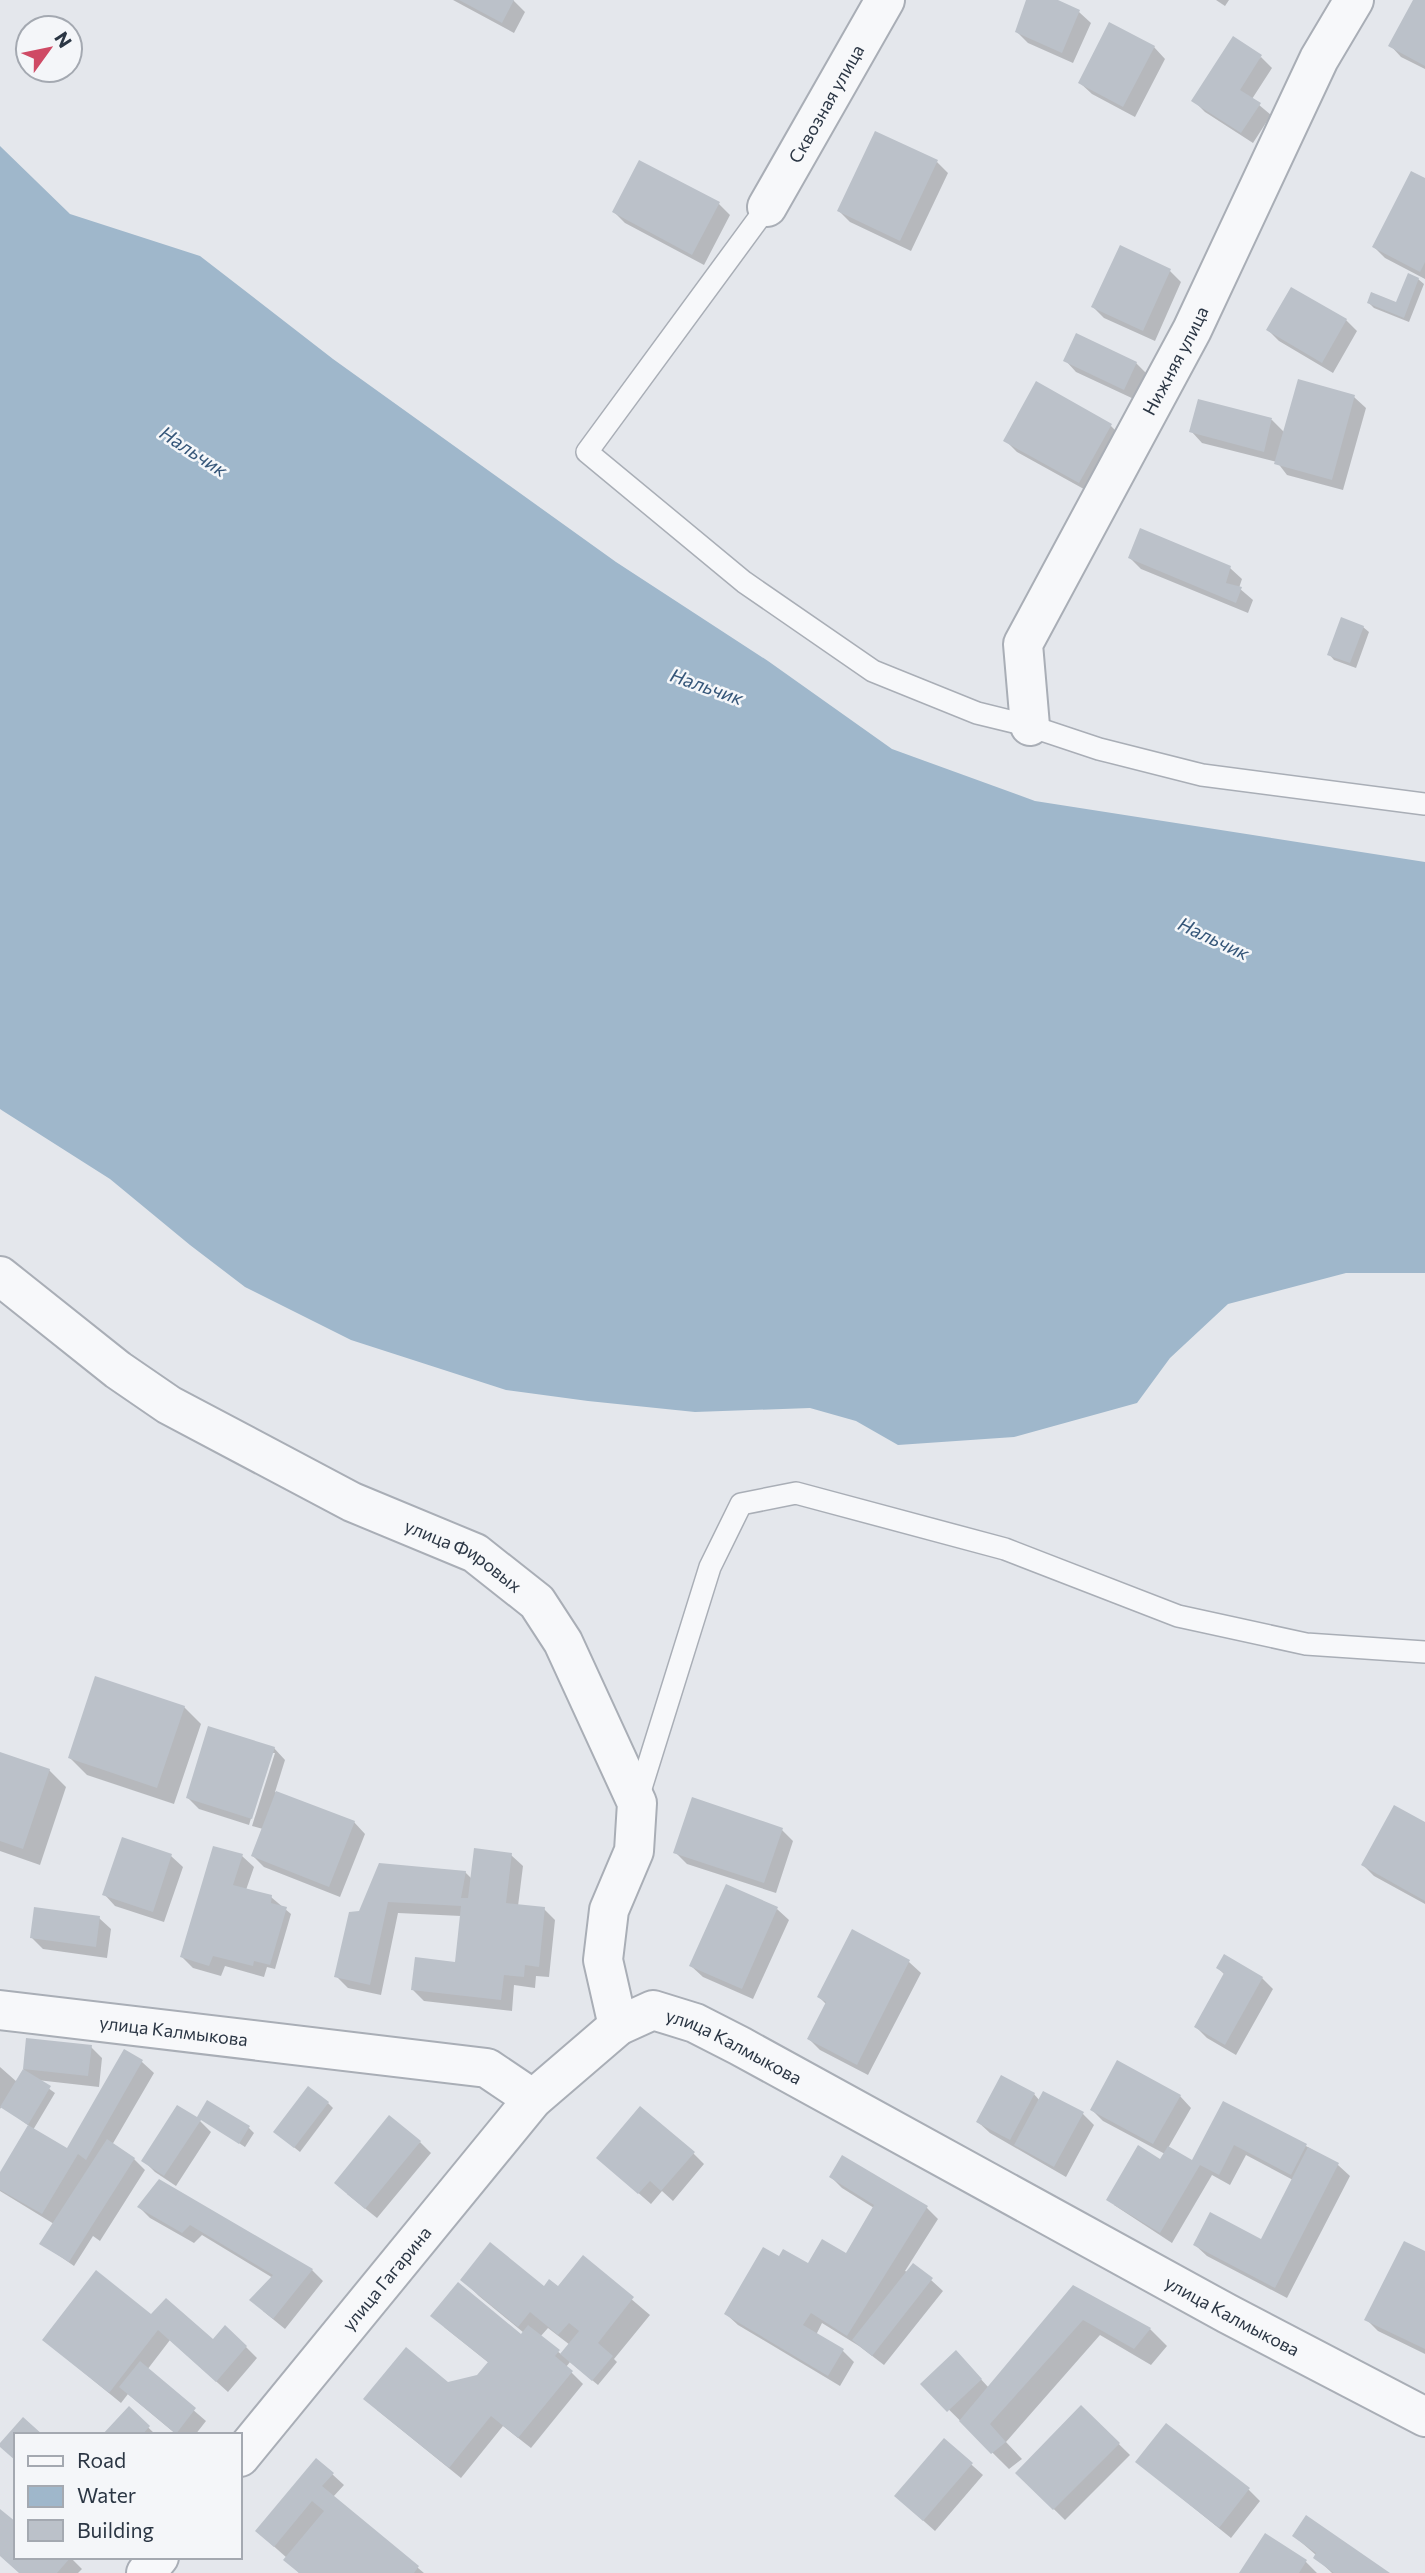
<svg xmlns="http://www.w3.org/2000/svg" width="1425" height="2573" viewBox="0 0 1425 2573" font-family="Commissioner,sans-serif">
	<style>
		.water { fill: #9fb7cb }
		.shadow { fill: #0003; fill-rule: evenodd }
		.building { fill: #bbc1c9 }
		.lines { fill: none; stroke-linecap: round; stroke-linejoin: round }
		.lane-casing { stroke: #a9aeb6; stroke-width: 24 }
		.street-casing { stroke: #a9aeb6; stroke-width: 42 }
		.lane { stroke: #f7f8fa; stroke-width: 21 }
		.street { stroke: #f7f8fa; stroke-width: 38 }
		.labels { text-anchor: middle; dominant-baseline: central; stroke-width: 5; stroke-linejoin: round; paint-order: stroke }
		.street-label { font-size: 18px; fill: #2b3644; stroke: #f4f6f9 }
		.water-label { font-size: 19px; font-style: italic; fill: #355679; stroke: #f4f6f9 }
	</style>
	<rect width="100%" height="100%" fill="#e4e7ec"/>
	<path class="water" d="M0,146L70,214L200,256L333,359L616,562L768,661L892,749L1035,801L1425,862V1273H1346L1228,1304L1170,1358L1137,1403L1014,1437L898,1445L856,1421L810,1408L695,1412L588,1401L506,1390L351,1340L245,1287L190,1245L110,1179L3,1111L0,1109Z"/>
	<path class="shadow" d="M453,0H513L525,12L514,33Z
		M1028,0H1053L1079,12L1091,23L1073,63L1028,43L1017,32Z
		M1216,0H1229L1225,6Z
		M1415,0H1425V69L1401,57L1390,45Z
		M1154,47L1165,59L1135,117L1092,94L1080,83Z
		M1261,57L1272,68L1252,99L1271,115L1253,143L1205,112L1194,101Z
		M937,162L948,173L911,251L850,222L839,211Z
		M1425,180V279L1385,258L1374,247Z
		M719,204L730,215L704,265L625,223L614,212Z
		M1120,247L1170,271L1181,282L1155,341L1104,318L1093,307Z
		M1418,279L1424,284L1409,322L1374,308L1369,303L1397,304Z
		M1346,320L1357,331L1333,373L1279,341L1268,330Z
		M1065,360L1136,363L1147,374L1136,400L1076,372Z
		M1299,381L1354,397L1366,408L1343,490L1287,475L1277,462L1202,443L1191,431L1272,420L1285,433Z
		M1111,426L1122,437L1091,493L1017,452L1005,440Z
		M1130,558L1230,568L1242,579L1239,588L1253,600L1248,613L1141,569Z
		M1363,627L1369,632L1356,668L1334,660L1329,654Z
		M184,1707L201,1724L174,1804L87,1775L70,1758Z
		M274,1748L285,1760L275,1792L354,1822L365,1834L340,1897L264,1867L253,1856L263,1829L252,1826L275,1753H271L249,1825L199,1809L188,1798Z
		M0,1754L49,1770L66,1787L40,1865L0,1851Z
		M1425,1824V1904L1374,1876L1363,1865Z
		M782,1830L793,1841L776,1893L687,1864L675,1852Z
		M511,1855L523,1866L518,1906L544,1909L555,1920L549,1977L536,1976L535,1988L514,1985L512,2011L424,2001L413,1990L456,1964L461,1916L398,1913L381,1995L348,1988L336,1976L380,1865L465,1872L472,1879Z
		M171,1856L183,1867L164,1922L115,1906L104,1894Z
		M242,1856L254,1867L246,1890L271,1897L291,1914L275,1969L267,1967L264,1977L225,1966L221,1976L193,1968L182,1957Z
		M777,1909L789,1920L753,1999L703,1977L691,1966Z
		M99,1918L111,1929L107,1958L43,1949L32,1938Z
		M853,1932L909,1962L921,1973L868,2075L820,2050L809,2039L826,2004L819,1997Z
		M1218,1968L1262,1978L1273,1989L1236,2055L1207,2038L1196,2027L1225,1975Z
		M27,2039L91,2047L102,2058L99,2087L37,2080L55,2093L33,2130L68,2150L125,2051L142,2062L154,2073L112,2145L134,2159L145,2170L100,2241L93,2236L74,2266L41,2243L54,2224L0,2191V2176L29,2126L2,2106L0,2109V2067L17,2082L24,2069Z
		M1034,2094L1040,2101L1083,2114L1094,2125L1066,2177L990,2133L978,2122Z
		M1180,2096L1191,2108L1168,2148L1192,2163L1223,2103L1306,2146L1338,2165L1350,2176L1287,2298L1207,2256L1195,2245L1262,2241L1293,2180L1246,2155L1230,2185L1212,2175L1172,2243L1114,2205L1161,2161L1165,2154L1103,2121L1092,2110Z
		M328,2103L333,2108L300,2152L281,2137Z
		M199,2117L249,2128L254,2133L245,2147Z
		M200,2121L211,2132L176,2186L155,2172L143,2160Z
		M420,2142L431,2153L377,2218L347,2194Z
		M693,2153L704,2164L673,2201L662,2191L651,2204L598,2158Z
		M831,2177L927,2208L938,2219L905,2271L931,2280L943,2291L884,2365L859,2346L822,2323L816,2335L843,2351L854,2362L840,2386L738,2325L726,2314L780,2258L808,2265L846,2255L874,2208L842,2188Z
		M160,2181L312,2270L323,2281L285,2329L263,2311L273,2278L202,2235L194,2243L150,2218L139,2207Z
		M1425,2253V2354L1378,2331L1366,2319Z
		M583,2258L650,2315L614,2359L617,2362L598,2385L570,2362L566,2367L583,2384L531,2448L503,2426L461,2478L377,2410L448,2384L478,2377L489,2363L444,2327L521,2337L524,2333L479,2296L462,2279L558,2289ZM548,2328L570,2345L562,2355L540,2337Z
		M1073,2287L1150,2329L1167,2346L1151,2365L1100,2335L1006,2442L1022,2459L1009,2469L923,2384L967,2364L989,2388Z
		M151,2316L213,2342L246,2347L257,2358L228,2392L170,2340L147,2370L206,2421L195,2435H177L128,2394L121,2403L44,2340Z
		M1081,2407L1130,2455L1065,2520L1017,2473Z
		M129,2409L156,2435H105Z
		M944,2440L983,2475L935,2531L908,2507Z
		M1137,2462L1249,2490L1260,2501L1231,2538Z
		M332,2474L344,2485L333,2497L424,2573H299L287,2558L269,2542Z
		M0,2511L16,2557H70L82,2569L78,2573H20L0,2555Z
		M1265,2535L1306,2562L1317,2573H1241Z
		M1294,2536L1387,2573H1332L1315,2557L1316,2555Z"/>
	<path class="building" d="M459,0H514L502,23Z
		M1026,0H1058L1080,10L1062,53L1015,32Z
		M1413,0H1425V66L1388,46Z
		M1109,22L1155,46L1123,107L1078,83Z
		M1233,36L1262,55L1240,90L1261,103L1241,133L1191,101Z
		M875,131L938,160L900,241L837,211Z
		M639,160L720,202L692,255L612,212Z
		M1411,171L1425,178V262L1420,272L1372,247Z
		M1120,245L1171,269L1143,331L1091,307Z
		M1408,273L1419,278L1404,318L1367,303L1371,292L1396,302Z
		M1291,287L1347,319L1322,363L1266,330Z
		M1076,333L1137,362L1124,390L1063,361Z
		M1298,379L1355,395L1332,480L1274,464Z
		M1036,381L1112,424L1079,483L1003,441Z
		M1198,399L1272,418L1264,452L1189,432Z
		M1140,528L1231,566L1226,583L1242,587L1236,603L1128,558Z
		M1341,617L1364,626L1350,663L1327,655Z
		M95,1676L185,1706L157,1788L68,1758Z
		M208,1726L275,1747L252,1819L186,1798Z
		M0,1752L50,1769L23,1849L0,1841Z
		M276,1791L355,1821L329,1887L251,1856Z
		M692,1797L783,1828L764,1883L673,1853Z
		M1394,1805L1425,1822V1901L1361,1865Z
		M122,1837L172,1854L153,1912L102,1895Z
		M213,1846L243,1854L233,1885L272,1895L271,1903L287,1907L270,1965L254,1961L253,1966L213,1956L209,1966L180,1957Z
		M474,1848L512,1853L506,1903L545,1907L539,1967L525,1965L524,1977L504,1975L501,2000L411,1990L415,1957L455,1962L461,1906L388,1902L370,1985L334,1977L349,1912L359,1911L379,1863L466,1871L461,1898H468Z
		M726,1884L778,1907L742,1989L689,1966Z
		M34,1907L100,1916L96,1947L30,1938Z
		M852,1929L910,1960L857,2065L807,2039L826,2002L817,1997Z
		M1224,1954L1263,1977L1225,2045L1194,2027L1224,1973L1216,1968Z
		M26,2038L92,2045L88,2076L23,2069L51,2086L28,2125L0,2107L23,2069Z
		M124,2049L143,2060L86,2160L78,2154L42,2214L0,2190V2172L28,2125L67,2148Z
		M1117,2060L1181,2095L1153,2144L1090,2110Z
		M1001,2075L1035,2093L1010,2140L976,2122Z
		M308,2086L329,2102L294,2148L273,2132Z
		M1043,2091L1084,2112L1054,2167L1014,2145Z
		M207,2100L250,2126L239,2144L201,2120L164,2176L141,2161L177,2105L197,2117Z
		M1223,2101L1307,2144L1291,2175L1234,2145L1219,2175L1200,2165L1160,2233L1106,2200L1138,2145L1160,2159L1168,2146L1192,2160Z
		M640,2106L695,2152L661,2191L650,2181L638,2194L596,2158Z
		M389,2115L421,2141L365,2209L334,2183Z
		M107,2139L135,2158L69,2262L39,2244Z
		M1308,2147L1339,2163L1275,2288L1193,2245L1210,2212L1261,2239Z
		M842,2155L928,2206L847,2336L811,2313L803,2325L844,2349L828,2376L724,2314L763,2247L779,2256L783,2249L808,2263L822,2239L846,2253L874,2205L829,2177Z
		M159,2179L313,2269L273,2319L249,2300L273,2275L190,2225L182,2233L137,2207Z
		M1404,2241L1425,2251V2349L1364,2320Z
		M490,2242L544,2286L549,2279L558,2286L583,2255L634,2297L598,2343L613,2356L592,2381L560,2354L579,2331L569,2323L558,2335L530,2312L518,2327L460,2280Z
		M913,2263L933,2278L872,2356L852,2340Z
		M96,2270L151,2314L166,2298L213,2339L225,2325L247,2346L216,2382L158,2330L109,2393L42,2340Z
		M458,2282L521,2334L528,2325L560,2350L555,2356L573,2371L518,2438L491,2416L449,2468L363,2399L406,2347L448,2382L477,2375L488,2362L430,2316Z
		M1073,2285L1151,2328L1134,2349L1083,2320L990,2424L1006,2442L991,2454L959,2421Z
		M956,2350L982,2379L947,2412L920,2384Z
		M140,2361L196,2408L176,2434L119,2387Z
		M1081,2405L1120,2443L1053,2510L1015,2473Z
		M129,2406L150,2426L142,2435H102Z
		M23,2417L43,2435H16V2461L0,2447V2443Z
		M1166,2423L1250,2488L1219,2528L1135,2462Z
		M944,2438L973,2463L923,2521L894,2496Z
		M316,2458L334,2473L322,2486L419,2566L414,2573H299L283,2560L324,2511L312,2501L274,2547L255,2531Z
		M0,2509L16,2522V2557H71L57,2573H19L0,2556Z
		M1306,2515L1390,2573H1334L1313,2558L1316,2553L1292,2536Z
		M1265,2533L1307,2560L1299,2573H1239Z"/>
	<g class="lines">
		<g class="lane-casing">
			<path id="lane" d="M767,207L587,452L744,582L873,671L977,713L1030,726L1099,749L1202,775L1425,804
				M637,1801L710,1567L741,1504L796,1493L1005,1549L1178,1616L1306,1644L1425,1652"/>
		</g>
		<g class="street-casing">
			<g id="street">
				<path id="s1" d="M767,207L885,0"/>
				<path id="s2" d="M1030,726L1023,644L1192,330L1319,59L1354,0"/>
				<path id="s3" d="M0,1276L118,1370L169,1405L352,1502L475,1553L537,1602L563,1642L637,1803L634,1851L609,1910L603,1960L618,2026"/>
				<path id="s4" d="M0,2010L487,2068L533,2099"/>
				<path id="s5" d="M240,2457L533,2099L618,2026L653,2010L695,2023L740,2046L1228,2314L1425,2417"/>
				<path d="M146,2573L159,2557"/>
			</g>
		</g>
		<use href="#lane" class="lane"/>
		<use href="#street" class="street"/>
	</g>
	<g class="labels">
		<g class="street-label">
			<text stroke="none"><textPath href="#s1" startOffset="119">Сквозная улица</textPath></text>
			<text stroke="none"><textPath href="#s2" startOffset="404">Нижняя улица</textPath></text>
			<text stroke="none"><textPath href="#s3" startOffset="544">улица Фировых</textPath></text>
			<text stroke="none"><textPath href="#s4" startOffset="175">улица Калмыкова</textPath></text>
			<text stroke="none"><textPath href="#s5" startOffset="702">улица Калмыкова</textPath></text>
			<text stroke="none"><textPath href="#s5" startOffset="231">улица Гагарина</textPath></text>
			<text stroke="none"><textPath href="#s5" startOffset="1269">улица Калмыкова</textPath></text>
		</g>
		<g class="water-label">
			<text transform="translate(194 451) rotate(33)">Нальчик</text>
			<text transform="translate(707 686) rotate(19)">Нальчик</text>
			<text transform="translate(1214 938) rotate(25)">Нальчик</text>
		</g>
	</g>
	<rect x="14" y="2433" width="228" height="126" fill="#f4f6f9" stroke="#a4a9b1" stroke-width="2"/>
	<rect x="28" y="2456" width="35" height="10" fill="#f7f8fa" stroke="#a4a9b1" stroke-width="2"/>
	<text x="77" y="2468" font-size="21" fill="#2b3644">Road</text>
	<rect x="28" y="2486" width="35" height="21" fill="#9fb7cb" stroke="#a4a9b1" stroke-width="2"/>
	<text x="77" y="2503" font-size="21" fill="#2b3644">Water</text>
	<rect x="28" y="2520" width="35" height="21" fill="#bbc1c9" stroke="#a4a9b1" stroke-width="2"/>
	<text x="77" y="2538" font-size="21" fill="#2b3644">Building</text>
	<g transform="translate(49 49) rotate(57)"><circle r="33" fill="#f4f6f9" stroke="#a4a9b1" stroke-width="2"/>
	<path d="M0-5L12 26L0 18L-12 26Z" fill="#cf4a65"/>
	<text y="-10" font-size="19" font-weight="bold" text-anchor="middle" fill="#2b3644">N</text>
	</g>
</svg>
